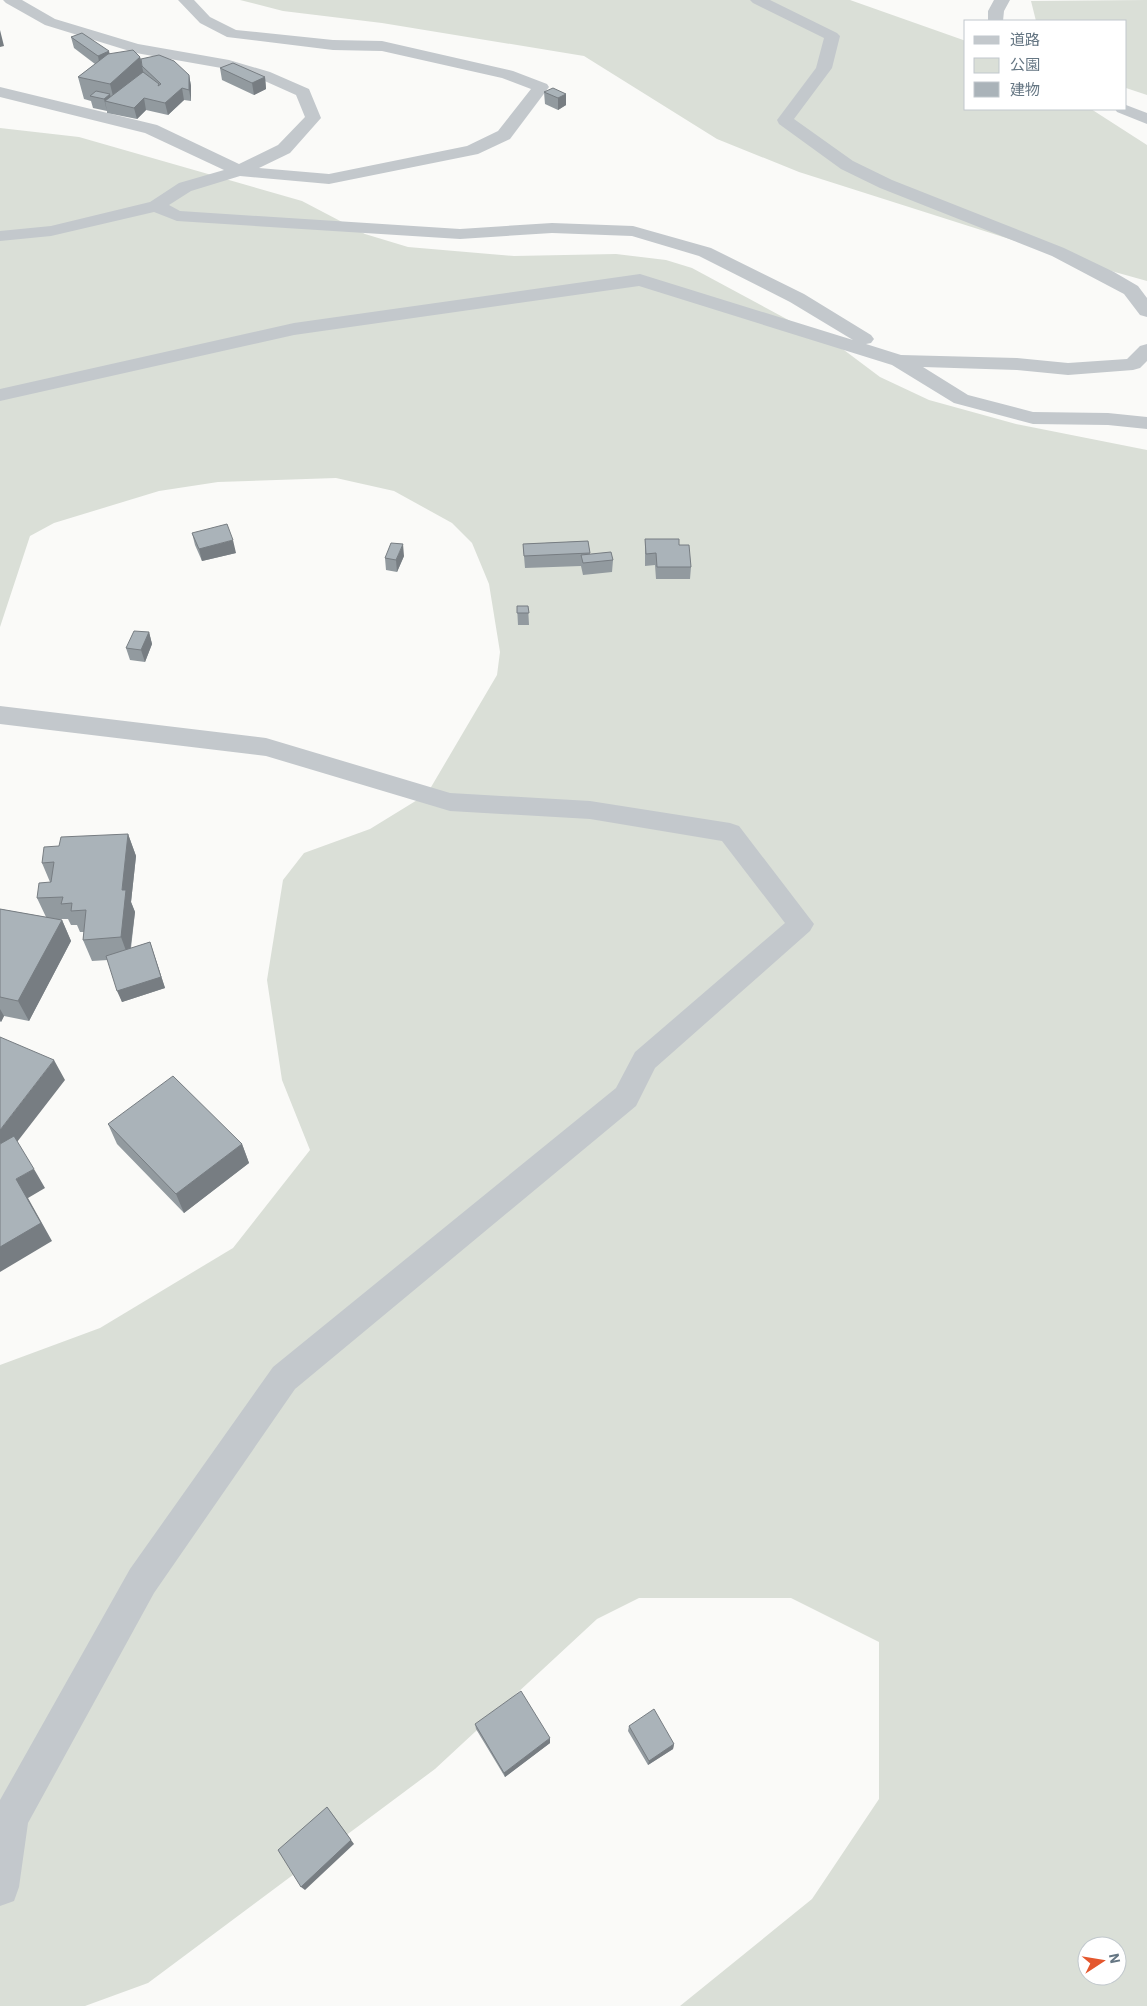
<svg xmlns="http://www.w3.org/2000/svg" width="1147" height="2006" viewBox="0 0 1147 2006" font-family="'IBM Plex Sans','Noto Sans JP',sans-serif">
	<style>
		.green { fill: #dadfd7; fill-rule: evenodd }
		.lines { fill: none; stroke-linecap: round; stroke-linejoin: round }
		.street { fill: #c3c8cc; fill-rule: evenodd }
		.wall { fill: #929a9f }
		.shaded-wall { fill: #777d82 }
		.building { fill: #aab3b9; stroke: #777d82 }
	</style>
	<rect width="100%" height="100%" fill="#fafaf8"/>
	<path class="green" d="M240,0H850L966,41V109H1091L1147,145V281L1104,269L799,172L717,139L584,56L382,23L283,11Z
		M1147,0V95L1126,88V21H1036L1031,1Z
		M0,128L79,137L302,201L365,234L408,247L514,256L616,254L666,260L692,268L844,350L880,377L929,400L1016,424L1147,450V2006H680L812,1899L879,1799V1642L791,1598H639L597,1619L435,1769L148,1983L85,2006H0V1365L100,1328L233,1248L310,1150L282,1080L267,980L283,880L304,853L370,829L427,794L497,675L500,652L489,584L472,543L452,523L394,491L336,478L218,482L159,491L54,523L30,536L0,627ZM1087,1946H1117V1976H1087Z"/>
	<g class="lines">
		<path class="street" d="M3,0H22L55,19L138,44L229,60L270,72L309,89L321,118L290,153L259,168L329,174L467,146L498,131L531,89L502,78L382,51L333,50L227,37L200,23L178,0H194L210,17L236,30L333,40L382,41L513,71L547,84L549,87L510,139L478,154L329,184L240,176L191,191L169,205L180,211L460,229L552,223L633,226L711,248L804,294L871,335L874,339L871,343L866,344L901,355L1017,358L1068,363L1127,359L1140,346L1147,344V361L1140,368L1133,370L1068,375L1017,370L923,367L968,395L1033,412L1108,413L1147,417V429L1108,425L1033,424L954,403L892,365L639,286L294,335L0,401V389L294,323L640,274L853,340L790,302L699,256L632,236L552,233L460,239L177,221L154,212L51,236L0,241V231L51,226L150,202L179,183L224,170L145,133L0,97V87L157,125L239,164L278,145L305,117L296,95L258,78L227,69L136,53L45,25L6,3Z
			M750,0H770L837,33L840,36L832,68L794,119L853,161L892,180L1064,248L1114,272L1138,286L1147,298V317L1140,315L1124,294L1052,256L880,188L841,169L779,124L777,120L816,68L824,38L753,3Z
			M994,0H1010L1004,11L1003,21H988V11Z
			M1126,105L1147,113V124L1117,112L1115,109H1126Z
			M0,706L266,738L450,793L590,801L730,823L739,826L814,924L810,931L655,1068L636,1106L295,1389L154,1593L28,1823L19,1887L14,1901L0,1906V1800L130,1569L273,1367L616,1088L635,1052L785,923L722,841L590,819L450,811L266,756L0,724Z"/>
	</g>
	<path class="wall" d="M71,37L110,54L140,57L141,59L189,75L191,86V101L184,100L168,115L146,110L137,119L107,113V111L93,108L91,101L84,99L78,77L95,64L74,48Z
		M220,68L265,77L266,89L254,95L222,80Z
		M544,92L566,94V105L558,110L545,104Z
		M192,533L236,553L202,561L195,545Z
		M645,539L679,545L691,567L690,579H656L655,565L645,566Z
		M588,541L590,554L613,560L612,572L583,575L581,566L525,568L523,544Z
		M404,556L397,572L386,570L385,558Z
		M517,606H528L529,625H518Z
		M149,632L152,644L145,662L130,660L126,648Z
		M128,834L136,856L131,902L135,912L131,948L150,942L165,988L122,1002L108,960L92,961L83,940L84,932H80L77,925H71L68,919H60L62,920L71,941L29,1021L4,1016L1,1022L0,1021V909L46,917L37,898L50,882L42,863L59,846Z
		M108,1124L242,1144L249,1163L184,1213L117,1144Z
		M475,1724L550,1743L505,1777L476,1729Z
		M629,1726L674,1744L673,1749L648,1765L628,1731Z"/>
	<path class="shaded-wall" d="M0,30L4,46L0,47Z
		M109,51L112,63L100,67L98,56Z
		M140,57L145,80L115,104L110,84Z
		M189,75L191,86V101L189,90Z
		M265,77L266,89L254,95L252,83Z
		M182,88L184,100L168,115L165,103Z
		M110,94L112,103L105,101L107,111L104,99Z
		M566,94V105L558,110V98Z
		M144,98L146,110L137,119L134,108Z
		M233,540L236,553L202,561L199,549Z
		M403,544L404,556L397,572L396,560Z
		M149,632L152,644L145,662L141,650Z
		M128,834L136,856L131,902L135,912L129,959L121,937L122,890Z
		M62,920L71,941L29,1021L18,1001Z
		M150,942L165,988L122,1002L117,991Z
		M0,1009L4,1016L1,1022L0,1020Z
		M54,1060L65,1080L7,1155L0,1143V1130Z
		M242,1144L249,1163L184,1213L176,1194Z
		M34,1169L45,1188L28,1198L52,1241L0,1272V1247L16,1179Z
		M550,1738V1743L505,1777L504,1773Z
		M674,1744L673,1749L648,1765L649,1761Z
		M327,1807L354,1844L305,1890L301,1887Z"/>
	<path class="building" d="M82,33L109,51L98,56L71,37Z
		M133,50L140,57L110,84L78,77L108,54Z
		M159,55L174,61L189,75V90L182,88L165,103L144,98L134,108L105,101L143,72L159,84L158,86L161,84L142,66L141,59Z
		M233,63L265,77L252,83L220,68Z
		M553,88L566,94L558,98L544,92Z
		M96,91L110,94L104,99L90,96Z
		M227,524L233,540L199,549L192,533Z
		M645,539H679V545H689L691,567H657L656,553L646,554Z
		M588,541L590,553L524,556L523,544Z
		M391,543L403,544L396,560L385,558Z
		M611,552L613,560L583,563L581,555Z
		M517,606H528L529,613H517Z
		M134,631L149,632L141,650L126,648Z
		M128,834L122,890H126L121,937L83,940L86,910L71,911L72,903L61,904L63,897L37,898L39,883L51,882L54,862L42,863L44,847L59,846L61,837Z
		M0,909L62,920L18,1001L0,997Z
		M150,942L161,977L117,991L106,956Z
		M0,1037L54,1060L0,1130Z
		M173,1076L242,1144L176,1194L108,1124Z
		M14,1136L34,1169L16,1179L41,1223L0,1247V1144Z
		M521,1691L550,1738L504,1773L475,1724Z
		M654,1709L674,1744L649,1761L629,1726Z
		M327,1807L351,1840L301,1887L278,1850Z"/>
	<rect x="964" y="20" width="162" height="90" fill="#ffffff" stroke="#c1c8cd"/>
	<rect x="974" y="36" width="25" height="8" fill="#c3c8cc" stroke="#c1c8cd"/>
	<text x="1010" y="45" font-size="15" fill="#657683">道路</text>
	<rect x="974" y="58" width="25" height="15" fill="#dadfd7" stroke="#c1c8cd"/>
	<text x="1010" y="70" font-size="15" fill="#657683">公園</text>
	<rect x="974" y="82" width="25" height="15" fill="#aab3b9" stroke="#c1c8cd"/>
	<text x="1010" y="95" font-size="15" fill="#657683">建物</text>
	<g transform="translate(1102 1961) rotate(78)"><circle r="24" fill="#ffffff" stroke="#c1c8cd"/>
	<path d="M0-4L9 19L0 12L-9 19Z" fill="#e4572e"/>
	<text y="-8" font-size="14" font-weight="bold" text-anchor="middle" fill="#657683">N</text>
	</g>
</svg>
